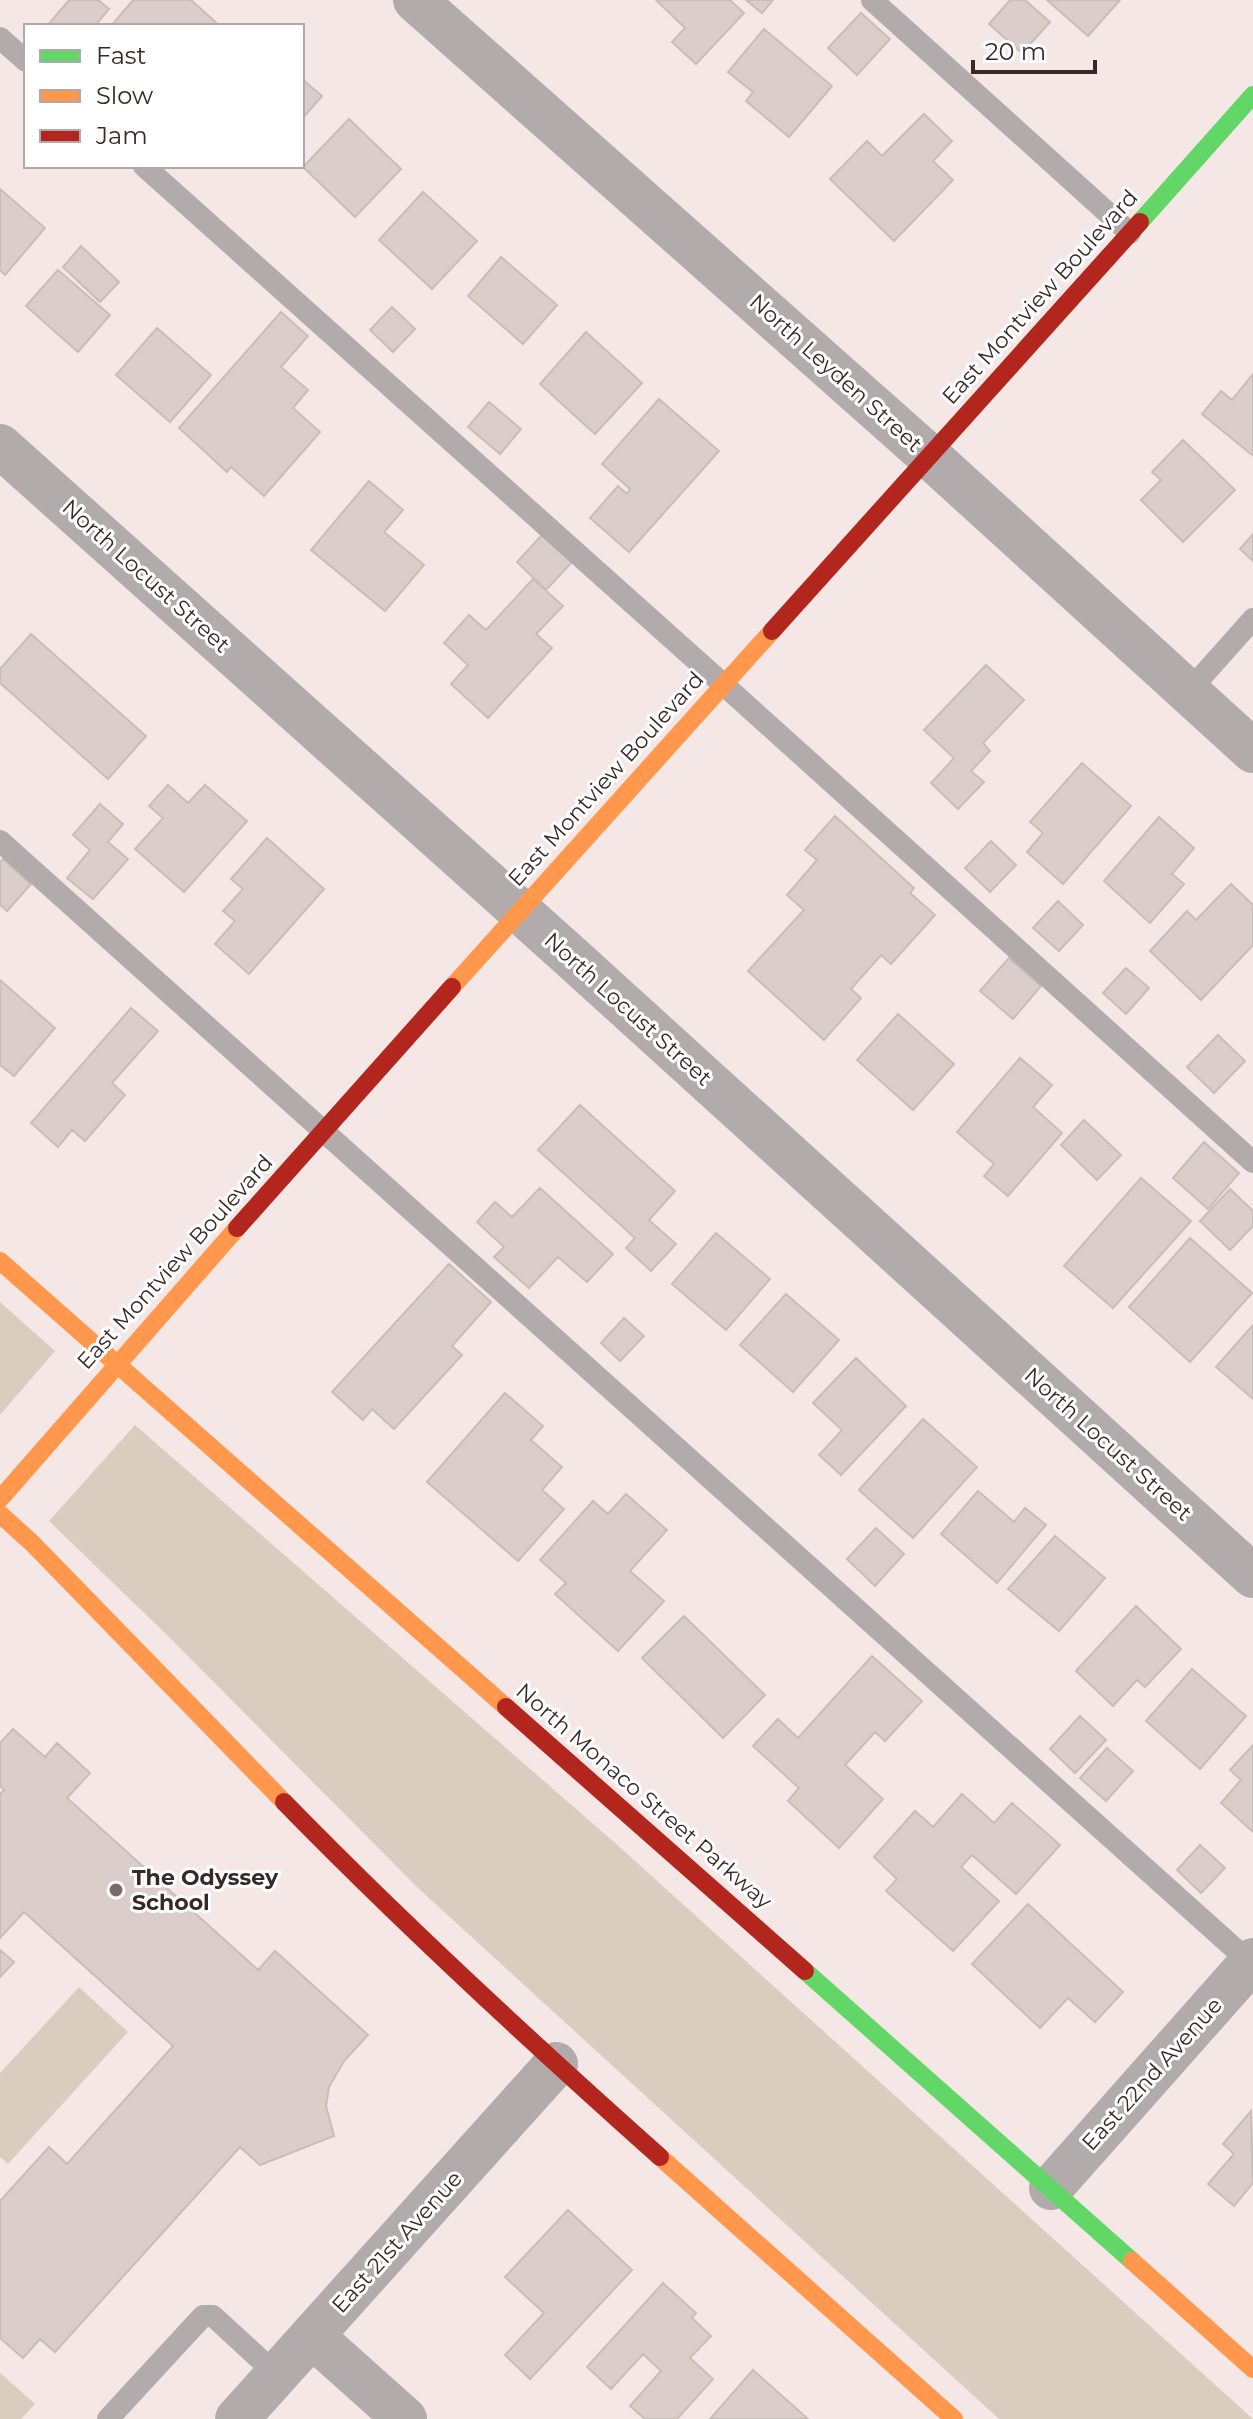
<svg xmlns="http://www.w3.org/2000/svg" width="1253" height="2419" viewBox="0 0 1253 2419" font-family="Montserrat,sans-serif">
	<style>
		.green { fill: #dacdc0 }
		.building { fill: #dbceca; stroke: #c9bdb9; stroke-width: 2 }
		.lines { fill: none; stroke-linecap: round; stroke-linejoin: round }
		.lane { stroke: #b1abab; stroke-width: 22 }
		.street { stroke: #b1abab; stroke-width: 44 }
		.fast { stroke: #63d668; stroke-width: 18 }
		.slow { stroke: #ff974d; stroke-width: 18 }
		.jam { stroke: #b3261e; stroke-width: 18 }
		.poi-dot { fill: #7a6c6a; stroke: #fff; stroke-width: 3 }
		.labels { text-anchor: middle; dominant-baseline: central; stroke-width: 6; stroke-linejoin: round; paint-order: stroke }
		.street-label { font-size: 22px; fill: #382927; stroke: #fff }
		.poi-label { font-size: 22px; font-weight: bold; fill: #382927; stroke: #fff; text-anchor: start }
	</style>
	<rect width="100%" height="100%" fill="#f4e7e5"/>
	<path class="green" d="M0,1302L55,1351L0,1415Z
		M135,1425L614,1842L1253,2419H999L418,1888L169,1637L49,1521Z
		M79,1987L128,2032L8,2164L0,2157V2073Z
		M0,2373L35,2404L21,2419H0Z"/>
	<path class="building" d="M69,0H98L109,9L95,26H47Z
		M133,0H191L220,26H111Z
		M656,0H730L744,13L696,64L672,42L685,28Z
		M746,0H773L762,13Z
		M1010,0H1025L1050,22L1022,53L989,24Z
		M1047,0H1120L1088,36Z
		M861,13L890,39L857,75L828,48Z
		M764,29L832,86L789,137L746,101L753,92L728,72Z
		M302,79L322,96L302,119Z
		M924,114L952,141L933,161L953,180L894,241L830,179L867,141L882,156Z
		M349,119L401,169L355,217L303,167Z
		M0,189L45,228L5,275L0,270Z
		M423,192L477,241L432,289L379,240Z
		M81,246L119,282L100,302L63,267Z
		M501,257L557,305L523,344L468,296Z
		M58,270L110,315L78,352L26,306Z
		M392,307L415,329L393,352L370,330Z
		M281,312L308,336L281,367L308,390L293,408L320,432L264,496L231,467L227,472L179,428Z
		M157,328L211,375L170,422L116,375Z
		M586,332L642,383L595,434L540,384Z
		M1253,374V454L1252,455L1202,414L1221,391L1232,400Z
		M659,399L719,451L629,552L590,518L618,486L627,494L630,489L602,464Z
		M489,402L521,429L500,454L468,427Z
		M1183,440L1235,490L1183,542L1141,500L1161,480L1152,472Z
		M369,481L403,510L384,532L424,565L385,611L311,550Z
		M1253,534V561L1240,549Z
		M542,535L572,562L546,590L517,562Z
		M533,579L563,606L536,634L552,648L488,718L451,684L468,665L444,643L469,615L486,630Z
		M31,634L146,736L108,779L0,683V669Z
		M986,665L1024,700L983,743L990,751L971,771L984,782L958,809L931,783L954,758L924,730Z
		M1082,763L1131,806L1063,884L1027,852L1043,833L1030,822Z
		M168,785L188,803L205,785L247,821L184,892L135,849L163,818L149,806Z
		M100,804L123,824L108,842L128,859L93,899L67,878L90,850L73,835Z
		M835,816L914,888L910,893L935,915L891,964L881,955L851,989L861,998L824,1040L748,971L804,910L787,895L817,860L805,850Z
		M1159,817L1194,848L1172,874L1184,884L1150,923L1104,881Z
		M267,838L324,889L249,974L215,944L235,921L223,911L243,889L231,879Z
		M991,841L1016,865L990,892L965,868Z
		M3,859L31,884L7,911L0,905V863Z
		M1231,884L1253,905V945L1201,1000L1150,951L1187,911L1196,920Z
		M1058,901L1083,925L1059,951L1033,928Z
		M1009,958L1041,986L1013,1019L980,991Z
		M1126,968L1149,988L1126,1014L1103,993Z
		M0,980L55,1028L14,1076L0,1065Z
		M131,1008L158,1031L112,1083L125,1095L85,1141L72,1130L58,1147L31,1123Z
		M898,1014L954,1064L913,1110L857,1060Z
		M1218,1035L1245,1061L1214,1093L1187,1067Z
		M1020,1058L1052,1085L1033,1107L1062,1133L1008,1196L984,1176L994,1164L957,1132Z
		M580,1105L675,1191L649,1220L676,1244L651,1271L626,1248L635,1238L538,1150Z
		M1084,1120L1121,1155L1097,1180L1061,1145Z
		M1204,1142L1239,1173L1208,1209L1173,1178Z
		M1141,1178L1191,1221L1113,1308L1064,1266Z
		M540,1188L613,1254L587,1282L558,1257L529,1288L494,1257L504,1247L477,1222L495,1202L512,1217Z
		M1230,1189L1253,1211V1226L1230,1250L1200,1221Z
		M716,1233L770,1279L726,1330L672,1284Z
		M1190,1238L1252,1293L1190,1362L1129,1307Z
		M449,1264L491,1302L452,1346L462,1355L394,1429L372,1409L363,1420L332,1392Z
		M786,1294L839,1340L793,1392L740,1345Z
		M624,1318L644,1336L620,1361L601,1343Z
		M1253,1325V1399L1216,1367Z
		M856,1358L906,1406L841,1475L819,1455L842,1430L813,1403Z
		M505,1393L543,1426L531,1440L562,1467L542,1490L564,1509L518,1561L427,1482Z
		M923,1419L977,1467L913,1538L859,1490Z
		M978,1491L1014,1522L1025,1508L1046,1525L997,1583L941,1534Z
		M626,1494L667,1530L630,1571L664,1601L618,1651L555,1594L566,1583L540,1560L593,1501L608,1514Z
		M876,1528L904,1554L875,1586L847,1559Z
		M1055,1536L1105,1578L1059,1631L1008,1589Z
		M1136,1606L1181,1649L1145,1687L1137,1680L1113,1706L1076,1671Z
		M684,1616L765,1695L723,1738L642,1658Z
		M872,1656L922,1701L885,1741L875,1732L845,1765L883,1799L839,1848L788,1801L799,1788L753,1746L778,1719L798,1738Z
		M1192,1669L1246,1716L1200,1769L1146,1721Z
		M1080,1716L1106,1740L1075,1773L1050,1749Z
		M13,1729L45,1757L57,1743L90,1773L67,1798L258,1970L275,1951L368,2035L344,2061L329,2087L326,2106L334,2136L260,2165L240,2147L55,2352L40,2339L23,2358L0,2338V2201L49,2147L67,2164L173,2046L24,1912L0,1938V1794L4,1790L0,1786V1743Z
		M1253,1745V1832L1221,1803L1241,1780L1230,1770Z
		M1107,1748L1133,1771L1106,1801L1080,1778Z
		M962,1794L994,1823L1012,1803L1060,1845L1016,1894L972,1855L961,1867L999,1901L953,1951L886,1891L897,1879L874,1857L915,1811L933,1827Z
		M1200,1845L1225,1868L1201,1893L1177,1870Z
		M1028,1904L1123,1992L1095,2022L1068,1998L1040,2028L972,1964Z
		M0,1950L14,1962L0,1977Z
		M1251,2111L1253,2183L1234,2206L1208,2184L1234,2154L1223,2144Z
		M568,2210L632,2270L530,2379L505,2355L544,2313L505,2277Z
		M663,2283L696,2313L692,2318L711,2336L690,2358L713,2379L677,2419H645L630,2406L661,2371L643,2354L611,2389L587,2367Z
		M753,2370L808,2419H710Z"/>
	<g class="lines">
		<path class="lane" d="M872,0L1130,233
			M0,38L26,61
			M144,166L724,685L1253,1162
			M1188,692L1253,619
			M0,841L1253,1965
			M108,2419L203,2316H213L277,2375"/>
		<path class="street" d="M415,0L929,456L1253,751
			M0,446L570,956L1253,1576
			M1051,2188L1253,1960
			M312,2336L405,2419
			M237,2419L556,2064"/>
		<path class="fast" d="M1140,222L1253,95
			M805,1971L1132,2261"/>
		<path class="slow" d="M452,987L772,631
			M0,1261L506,1707
			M0,1499L237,1228
			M0,1514L33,1544L284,1802
			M660,2157L954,2419
			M1132,2261L1253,2369"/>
		<path class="jam" d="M772,631L1140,222
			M237,1228L452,987
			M506,1707L805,1971
			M284,1802C404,1925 531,2042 660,2157"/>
	</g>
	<circle class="poi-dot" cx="116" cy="1890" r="8"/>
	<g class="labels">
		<g class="street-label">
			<text transform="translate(1040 297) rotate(-48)">East Montview Boulevard</text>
			<text transform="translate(836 373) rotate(42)">North Leyden Street</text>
			<text transform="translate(146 576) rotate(42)">North Locust Street</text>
			<text transform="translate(606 779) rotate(-48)">East Montview Boulevard</text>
			<text transform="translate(628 1009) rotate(42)">North Locust Street</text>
			<text transform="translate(175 1262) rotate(-48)">East Montview Boulevard</text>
			<text transform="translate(1108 1444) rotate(42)">North Locust Street</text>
			<text transform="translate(644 1796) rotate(41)">North Monaco Street Parkway</text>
			<text transform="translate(1152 2074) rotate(-48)">East 22nd Avenue</text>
			<text transform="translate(397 2242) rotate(-48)">East 21st Avenue</text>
		</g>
		<g class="poi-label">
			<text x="132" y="1877">The Odyssey<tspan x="132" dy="25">School</tspan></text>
		</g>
	</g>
	<rect x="24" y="24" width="280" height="144" fill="#ffffff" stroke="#afa9a9" stroke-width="2"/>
	<rect x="40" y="50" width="40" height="12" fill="#63d668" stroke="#afa9a9" stroke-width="2"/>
	<text x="96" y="64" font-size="24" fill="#382927">Fast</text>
	<rect x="40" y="90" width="40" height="12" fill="#ff974d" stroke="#afa9a9" stroke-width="2"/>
	<text x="96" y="104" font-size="24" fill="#382927">Slow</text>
	<rect x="40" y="130" width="40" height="12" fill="#b3261e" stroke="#afa9a9" stroke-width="2"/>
	<text x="96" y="144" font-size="24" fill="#382927">Jam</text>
	<path d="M973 60v12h122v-12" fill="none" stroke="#382927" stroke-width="4"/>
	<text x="985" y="60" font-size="24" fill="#382927" stroke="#ffffff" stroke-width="6" paint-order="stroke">20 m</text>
</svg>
